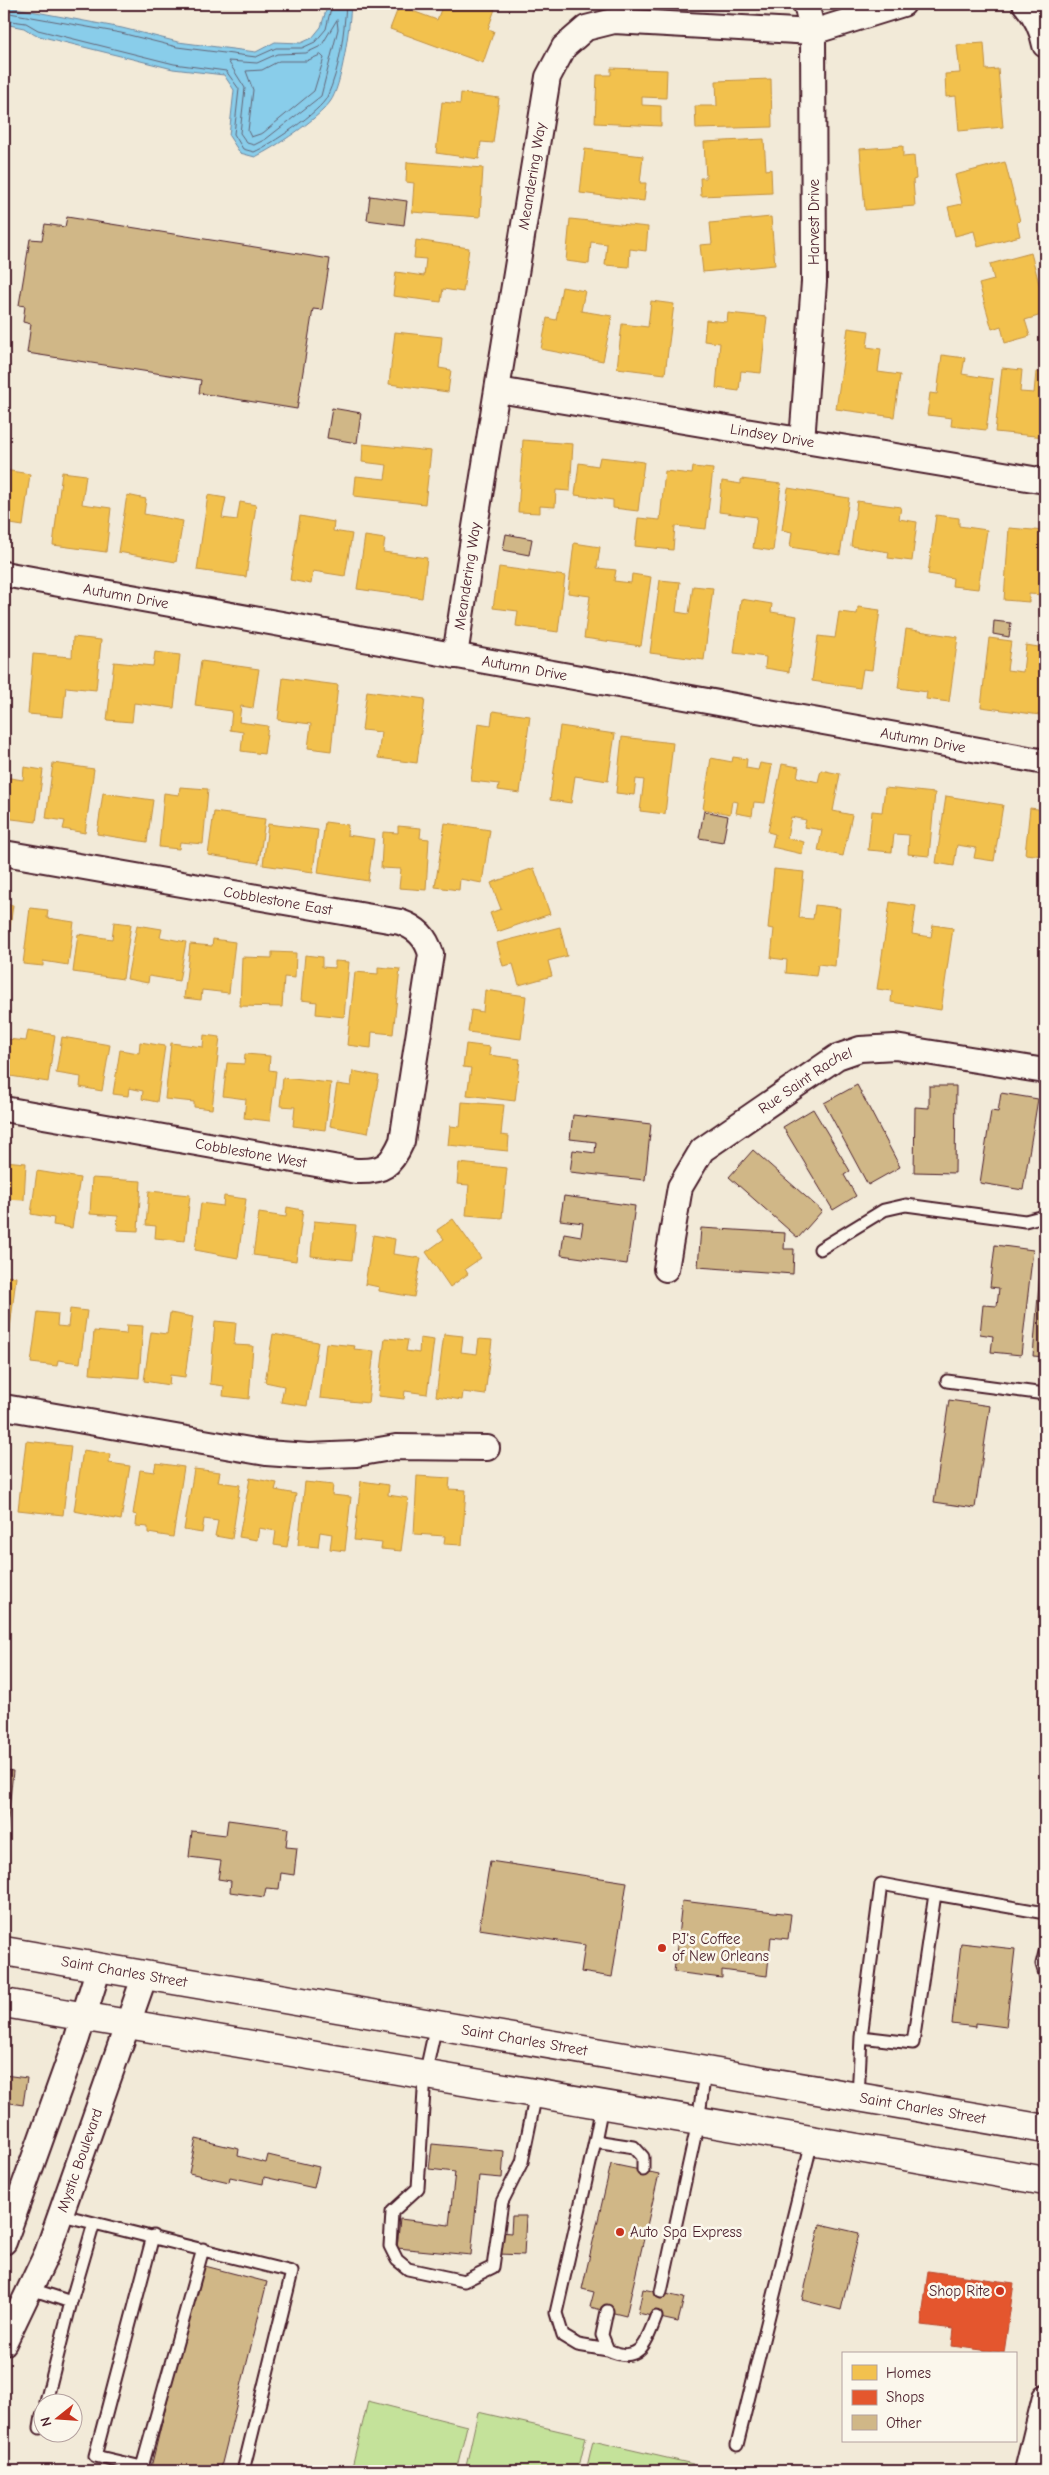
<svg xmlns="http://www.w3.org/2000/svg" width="1049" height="2475" viewBox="0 0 1049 2475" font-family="'Comic Neue',sans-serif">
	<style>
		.green { fill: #c4e29a; stroke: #878062 }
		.water { fill: #89cdea; stroke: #70879e }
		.homes { fill: #f2c14e; stroke: #c09044 }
		.shops { fill: #e4572e; stroke: #b6462d }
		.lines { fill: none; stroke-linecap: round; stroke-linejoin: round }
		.shore { stroke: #636577; stroke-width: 1 }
		.building { fill: #d0b787; stroke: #4a1f2b }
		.lane-casing { stroke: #4a1f2b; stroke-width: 15 }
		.street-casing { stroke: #4a1f2b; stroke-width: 28 }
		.secondary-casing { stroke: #4a1f2b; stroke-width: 31 }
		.lane { stroke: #fbf7ec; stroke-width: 11 }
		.street { stroke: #fbf7ec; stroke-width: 24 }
		.secondary { stroke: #fbf7ec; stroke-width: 28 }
		.poi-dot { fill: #c8321e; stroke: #fbf7ec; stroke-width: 2 }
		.labels { text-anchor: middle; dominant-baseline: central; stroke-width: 5; stroke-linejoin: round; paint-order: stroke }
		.street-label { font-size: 15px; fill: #4a1f2b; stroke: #fbf7ec }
		.poi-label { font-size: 15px; fill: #4a1f2b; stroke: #fbf7ec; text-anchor: start }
	</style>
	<rect width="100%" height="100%" fill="#f2ead8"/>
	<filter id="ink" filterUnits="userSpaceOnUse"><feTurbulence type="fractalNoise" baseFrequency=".02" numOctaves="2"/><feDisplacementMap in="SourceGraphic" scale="10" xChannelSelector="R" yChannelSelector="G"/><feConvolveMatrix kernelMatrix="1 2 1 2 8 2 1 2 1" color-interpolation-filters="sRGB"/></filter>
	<g filter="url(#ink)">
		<path class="green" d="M368,2401L467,2426L456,2471H351Z
			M478,2412L586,2437L578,2471H465Z
			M593,2441L693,2464L691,2471H586Z"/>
		<path class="water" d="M328,4H351C350,24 342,87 330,102C318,119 274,148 255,157L240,153L229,136L234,90L224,75L173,69L35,35L24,28L4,24V6L122,28L178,42L256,52L275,42L301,43L312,38L321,27Z"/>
		<path class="homes" d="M443,4H487L486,6L495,9L488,29L494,31L483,63L390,29L399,6L437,20Z
			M984,43L986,70L998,69L1003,127L959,131L956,96L946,97L945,74L960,73L957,45Z
			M611,68L667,70L666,98L642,97V105L661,106V126L595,123L597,75H611Z
			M771,79L772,127L696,129L695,106H717L716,81Z
			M461,93L499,98L493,143L481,142L479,159L436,153L442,102L460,104Z
			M764,139L766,170L771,169L772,193L701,196L700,178H706L704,142Z
			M903,146V157L914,156L916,179L913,180L915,206L865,210L860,149Z
			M585,149L643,156L640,183H646L644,201L580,193Z
			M407,162L483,168L480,217L412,212L414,183L406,182Z
			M1005,162L1020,221L1017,222L1020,236L978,247L974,231L955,236L948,207L962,204L955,175Z
			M771,217L775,265L703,272L700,245L712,244L710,223Z
			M570,219L648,227L646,251L630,249L629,267L605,265L607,244L591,242L589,264L566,261Z
			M416,240L469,248L463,292L443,289L441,302L393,296L396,272L424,276L426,259L414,258Z
			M1031,253L1041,291L1045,290V314L1025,320L1030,336L1005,343L1001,326L992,329L979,284L994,280L990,264Z
			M562,287L585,291L581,311L612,316L603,361L541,349L547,318L556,320Z
			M651,301L674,304L665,374L617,368L622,324L648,327Z
			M728,313L767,317L761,373L741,371L739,391L716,388L720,343L704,341L706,320L727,322Z
			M848,328L869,331L867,347L881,349L878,372L900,375L894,417L836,409Z
			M395,332L442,337L439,368L451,370L448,392L389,384Z
			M942,355L965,358L962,374L993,379L986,430L951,426L952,418L927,415L930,393L937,394Z
			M1002,368L1022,370L1020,392L1034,393L1036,372L1045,373V437L995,432Z
			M523,440L573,444L570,491L556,490L555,507L540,506V513L518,512Z
			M363,444L431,451L425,504L354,496L356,476L385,479L387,465L362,462Z
			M600,457L644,462L638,511L613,508V500L575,495L579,463L598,466Z
			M693,467L713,469L706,529L675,526L673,550L635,546L638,518L660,520L665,471L692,474Z
			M4,470L30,474L23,526L4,523Z
			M62,472L86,475L82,504L111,508L106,552L53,545Z
			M741,479L781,484L773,551L753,548L757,517L719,512L722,481L741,484Z
			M788,488L849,498L840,555L790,547L792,532L782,530Z
			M127,495L146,499L144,514L183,521L176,562L118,552Z
			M208,495L226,498L222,518L237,520L240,502L256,505L246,577L197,570Z
			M857,501L901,507L899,519L917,522L912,561L888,558L889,552L851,546Z
			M936,515L959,518V526L987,530L978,589L952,586L953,578L928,574Z
			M300,516L334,522L333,531L352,534L345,576L313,571L311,584L290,580Z
			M1009,528L1045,531L1043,595L1029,594V602L1004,600Z
			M365,536L385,539L383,552L427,558L422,598L357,589Z
			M574,543L600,547L597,568L616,570L614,581L631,583L632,574L651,577L641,646L584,638L590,596L568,593Z
			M499,567L565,576L558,632L516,626L518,611L493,608Z
			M660,580L680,582L676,612L689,614L693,586L713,588L704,660L650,653Z
			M741,599L772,604L771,612L797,616L789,672L765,668L766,657L734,653Z
			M858,607L880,610L872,670L863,669L860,688L812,681L818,636L835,638L839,612L857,614Z
			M4,623H8L4,656Z
			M906,629L958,637L949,702L926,699L927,692L898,688Z
			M73,637L101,640L96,690L66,687L63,717L28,714L33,654L72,657Z
			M989,638L1011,641L1007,670L1023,672L1026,645L1045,648V674L1040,715L981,707Z
			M155,652L180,655L174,708L134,703L132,722L107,720L114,662L153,666Z
			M201,661L259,669L253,708L241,706L239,722L268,726L264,754L241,751L243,732L230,730L232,711L195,706Z
			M283,678L338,685L331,751L308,748L311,724L278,720Z
			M367,691L425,699L417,763L378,758L381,732L362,730Z
			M493,711L530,716L520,793L498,790L499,784L471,781L478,723L491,725Z
			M560,726L615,734L608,781L575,776L571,803L550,800Z
			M622,737L673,743L665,814L640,811L644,780L636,779L634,795L616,793Z
			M733,757L747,759L746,768L758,770L760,763L772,765L765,803L754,802L752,816L736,813L738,802L732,801L730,814L703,809L711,758L732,762Z
			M53,763L94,769L85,833L63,829L65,821L46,818Z
			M782,764L799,767L797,777L818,782L821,770L840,774L833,811L852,815L843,856L818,851L822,830L804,827L806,820L791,817L787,838L804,842L802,854L772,847L775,834L768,832Z
			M24,767L43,770L36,822L4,818V777L23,780Z
			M180,787L208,789L203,844L180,842L179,849L159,847L164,793L179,795Z
			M885,788L935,793L929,856L908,854L909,835L894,834L892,852L868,850L872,811L882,812Z
			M103,793L153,800L147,842L97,834Z
			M946,796L1003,805L994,861L974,858L976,848L957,845L954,866L936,863Z
			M1030,808L1045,810V856L1025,854Z
			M214,812L265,819L259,863L208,855Z
			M325,822L348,825L347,835L374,839L368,881L318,873Z
			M445,823L490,830L482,883L460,879L459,890L435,887Z
			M268,824L318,830L313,872L263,865Z
			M398,826L421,828L420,838L429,839L426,890L399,888L401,869L381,868L383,832L398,833Z
			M534,868L550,914L497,932L490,913L501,909L491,883Z
			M774,869L804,872L799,918L813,919L815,905L840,908L835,966L818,964L816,976L786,973L787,960L771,958L774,929L768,928Z
			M890,902L916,906L912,934L931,937L933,925L953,928L941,1010L891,1002L892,991L877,989Z
			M4,904L13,905L5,965L4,964Z
			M30,908L48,910L47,918L74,922L68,965L43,961V966L23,964Z
			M114,922L131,924L123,979L73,972L78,934L112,939Z
			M137,925L162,929L160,937L186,942L179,981L149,976L148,983L127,979Z
			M560,927L567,956L548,961L552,976L519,985L513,964L503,966L497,943Z
			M213,939L235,942L229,993L202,990L201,1000L184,998L190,944L212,946Z
			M272,952L296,953L295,978L284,977L282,1007L240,1006L242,957L272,958Z
			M305,955L322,957V967L335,968V961L349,962L344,1017L316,1014L317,1002L301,1000Z
			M378,967L400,969L393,1034L372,1032L371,1048L347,1045L355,972L378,974Z
			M485,990L526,996L521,1039L468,1032L471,1010L483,1012Z
			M28,1030L55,1035L48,1082L4,1075L7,1039L26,1041Z
			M204,1035L220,1037L212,1109L194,1107V1102L165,1099L171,1043L203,1047Z
			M62,1037L110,1045L102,1091L80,1087L81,1077L56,1073Z
			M140,1042L165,1046L157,1102L142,1099L143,1091L129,1088L128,1096L113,1094L120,1050L139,1053Z
			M466,1044L490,1047L489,1055L520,1059L515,1101L467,1095L471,1068L463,1067Z
			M245,1054L270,1056L269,1070L276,1071L270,1121L244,1118L246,1099L223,1096L227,1063L244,1064Z
			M353,1071L379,1076L368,1133L330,1126L337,1084L351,1086Z
			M283,1078L331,1083L325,1130L293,1126L295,1107L280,1106Z
			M462,1102L504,1105L501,1135L509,1136L508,1151L448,1145L450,1126L460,1127Z
			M4,1161L26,1163L24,1200L4,1199Z
			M459,1163L507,1168L502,1218L466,1215L469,1185L457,1184Z
			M37,1171L80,1178L72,1228L53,1225L54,1218L31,1214Z
			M92,1178L141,1181L138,1231L117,1230L118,1216L90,1214Z
			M149,1191L190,1195L185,1241L155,1238L156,1226L146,1225Z
			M224,1196L246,1199L238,1258L195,1250L201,1203L223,1206Z
			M287,1207L303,1210L296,1261L253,1255L259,1213L286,1217Z
			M453,1219L481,1258L465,1269L468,1274L450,1287L426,1252L444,1239L437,1230Z
			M314,1221L356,1225L352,1260L311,1256Z
			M373,1235L395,1239L393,1254L421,1258L414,1297L379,1291V1287L365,1284Z
			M4,1276L16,1277L7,1355L4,1354Z
			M70,1309L87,1311L80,1363L58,1360L57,1366L31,1363L38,1312L58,1314L57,1326L68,1327Z
			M170,1313L193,1317L185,1377L170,1375L169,1385L144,1381L151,1332L167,1334Z
			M215,1321L236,1323L234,1345L253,1346L249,1399L223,1396L224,1386L210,1384Z
			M127,1325L143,1326L139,1378L90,1374L94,1331L126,1334Z
			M273,1334L318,1342L307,1406L281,1402L284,1386L265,1382Z
			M444,1334L463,1336L461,1352L477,1354L479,1339L492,1340L485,1395L463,1392L462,1400L436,1396Z
			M385,1338L408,1340L406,1351L419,1353L420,1338L434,1340L427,1394L405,1391L404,1399L378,1396Z
			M326,1343L355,1346L354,1349L374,1351L368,1403L320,1398Z
			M26,1441L71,1446L63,1515L18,1510Z
			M83,1450L110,1454L109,1463L130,1466L121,1520L74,1511Z
			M156,1463L184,1467L173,1537L148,1533V1527L136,1526L137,1515L133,1514L140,1470L154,1472Z
			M194,1469L220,1472L218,1482L240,1485L232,1539L215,1536L218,1521L204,1519L202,1533L184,1530Z
			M417,1476L450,1478L449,1489L466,1490L462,1545L444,1544L445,1536L414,1534Z
			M250,1478L277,1483L275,1490L296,1494L287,1547L274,1545L276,1531L259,1528L257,1540L239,1537Z
			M361,1481L389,1485L388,1495L408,1498L401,1551L381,1549L382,1543L354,1540Z
			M305,1482L333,1485L332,1495L351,1497L345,1551L330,1549L332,1534L320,1532L318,1547L298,1545Z"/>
		<path class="shops" d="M928,2271L1014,2283L1004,2353L952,2346L954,2329L921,2325Z"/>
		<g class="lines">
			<path class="shore" d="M4,12L121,33L177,47L256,57L276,48H302L315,42L326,29L332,4
				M4,20L26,23L38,30L174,64L226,71L239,89L234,134L243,149L254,152C269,146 321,111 327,97C340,69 344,34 346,4
				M337,20L338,29L321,96L266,139L254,145L247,143L240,133L245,88L228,61L257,63L277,54L306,53L321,46Z
				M321,55L324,58L314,91L263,133L251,137L248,131L253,90L246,71L262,70L279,61H306Z"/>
		</g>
		<path class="building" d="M370,196L407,201L404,225L367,220Z
			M67,217L330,259L322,310L313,309L297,409L199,393L201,380L27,353L31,324L23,322L25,306L19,305L30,239L42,240L45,224L65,227Z
			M332,408L361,413L357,443L327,438Z
			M506,534L532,539L529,555L503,550Z
			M994,621L1011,623L1009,637L993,634Z
			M704,811L728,816L723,842L699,838Z
			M857,1085L900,1167L868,1185L824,1103Z
			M929,1086H956L955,1173L914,1172L915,1107L929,1108Z
			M1001,1093L1038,1099L1023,1190L980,1183L991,1111L998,1112Z
			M813,1109L850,1171L844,1175L856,1196L833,1210L783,1127Z
			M573,1115L651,1124L645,1180L570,1172L573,1150L595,1153L596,1142L570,1139Z
			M753,1150L822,1211L798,1238L729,1177Z
			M564,1196L635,1206L627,1264L561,1255L564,1233L581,1236L583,1223L560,1220Z
			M701,1228L785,1233L784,1249H794L793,1274L698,1267Z
			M995,1245L1033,1250L1021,1355L991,1352L993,1336L980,1334L983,1305L997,1306L999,1288L990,1287Z
			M1042,1248H1045V1357L1033,1356Z
			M949,1400L990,1406L975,1508L934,1502Z
			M4,1770L13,1771L6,1838L4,1837Z
			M228,1820L288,1828L286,1847L297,1848L294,1875L281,1873L279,1889L266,1888L264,1897L230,1892L231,1881L218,1879L221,1861L189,1857L192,1831L226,1835Z
			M490,1861L627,1882L612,1977L581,1972L585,1945L479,1929Z
			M682,1901L791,1914L788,1939L771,1937L767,1976L722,1970V1978L674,1972Z
			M961,1943L1015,1949L1006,2027L976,2023V2027L952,2024Z
			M4,2075L27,2078L23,2105L4,2102Z
			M196,2139L239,2149L238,2156L266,2163L268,2155L319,2167L314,2188L264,2177L263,2184L230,2177L229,2182L189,2173Z
			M432,2144L504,2151L502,2178L479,2176L471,2255L397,2248L400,2219L449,2225L455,2172L429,2169Z
			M611,2164L659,2174L626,2316L590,2307L594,2292L582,2289Z
			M512,2216H526L524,2255L499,2254L500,2232L511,2233Z
			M820,2224L859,2233L841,2310L802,2300Z
			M201,2265L267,2282L220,2471H150Z
			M643,2289L684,2298L678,2322L638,2313Z"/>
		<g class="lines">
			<g class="lane-casing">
				<path id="lane" d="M820,1249L884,1210L906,1205L1025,1221L1045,1216
					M947,1381L1045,1394
					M1045,1952L1042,1964L1045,1974
					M436,2025L425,2075L418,2188L392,2212L390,2246L397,2260L408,2269L464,2281L493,2267L502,2202L522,2162L536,2094
					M861,2037L881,1884L935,1894
					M858,2098L861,2037L913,2043L935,1894L1045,1913
					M602,2106L595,2141L634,2147L643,2157V2170
					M595,2141L556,2313L563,2336L578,2345L608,2350
					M62,2215L94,2223L71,2302
					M94,2223L292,2272L243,2471
					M153,2236L95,2456L142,2467L203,2249
					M31,2289L71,2302L46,2402
					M661,2292L698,2122L705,2072
					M607,2311L602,2335L608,2350C640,2365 646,2342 656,2317
					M40,2428L42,2416
					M737,2445L812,2141"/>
			</g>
			<g class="street-casing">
				<g id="street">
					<path d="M1025,4C1036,16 1042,29 1045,45"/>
					<path id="s1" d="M498,390L1045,481"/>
					<path d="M802,441L814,282L813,32L806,4"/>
					<path id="s2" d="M4,574L1045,762"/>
					<path id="s3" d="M455,656C484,463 517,270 548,77L564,47L586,28L614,21L813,32L903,4"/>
					<path id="s4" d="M4,853L400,922C417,928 426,937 431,954L402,1141C391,1166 383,1172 356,1171L4,1109"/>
					<path id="s5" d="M666,1269L680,1187L702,1150L837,1057L860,1049L895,1047L1045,1071"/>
					<path d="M4,1407L266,1453L309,1456L356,1454L396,1447L487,1448"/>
					<path d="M4,2242L77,2038L99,1967"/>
					<path id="s6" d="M4,2343L47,2253L145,1975"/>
					<path d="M1027,2471L1045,2397"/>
				</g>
			</g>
			<g class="secondary-casing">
				<g id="secondary">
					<path id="s7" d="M4,1951L1045,2129"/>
					<path d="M4,2003L899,2155L1045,2181"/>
				</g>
			</g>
			<use href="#lane" class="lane"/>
			<use href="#street" class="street"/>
			<use href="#secondary" class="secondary"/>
		</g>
	</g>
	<g class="poi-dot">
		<circle cx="662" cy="1948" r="5"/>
		<circle cx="620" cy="2232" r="5"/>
		<circle cx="1000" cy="2291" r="5"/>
	</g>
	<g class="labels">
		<g class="street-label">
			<text stroke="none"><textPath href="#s3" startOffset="486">Meandering Way</textPath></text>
			<text transform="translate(814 222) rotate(-90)">Harvest Drive</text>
			<text stroke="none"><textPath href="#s1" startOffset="278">Lindsey Drive</textPath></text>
			<text stroke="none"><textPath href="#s3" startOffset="81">Meandering Way</textPath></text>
			<text stroke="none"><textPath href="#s2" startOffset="124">Autumn Drive</textPath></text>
			<text stroke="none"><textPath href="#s2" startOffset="529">Autumn Drive</textPath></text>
			<text stroke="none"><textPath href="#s2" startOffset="934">Autumn Drive</textPath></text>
			<text stroke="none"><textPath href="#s4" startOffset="278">Cobblestone East</textPath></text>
			<text stroke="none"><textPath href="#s5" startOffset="251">Rue Saint Rachel</textPath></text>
			<text transform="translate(251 1153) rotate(10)">Cobblestone West</text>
			<text stroke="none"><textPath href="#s7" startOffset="122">Saint Charles Street</textPath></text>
			<text stroke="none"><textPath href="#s7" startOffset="528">Saint Charles Street</textPath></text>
			<text stroke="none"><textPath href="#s7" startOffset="932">Saint Charles Street</textPath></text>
			<text stroke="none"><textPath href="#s6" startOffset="198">Mystic Boulevard</textPath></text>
		</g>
		<g class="poi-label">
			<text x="672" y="1939">PJ's Coffee<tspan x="672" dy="17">of New Orleans</tspan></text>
			<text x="630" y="2232">Auto Spa Express</text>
			<text x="990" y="2291" text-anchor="end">Shop Rite</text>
		</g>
	</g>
	<rect width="1049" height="2475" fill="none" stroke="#fbf7ec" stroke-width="20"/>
	<rect x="10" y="10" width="1029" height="2455" fill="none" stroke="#4a1f2b" stroke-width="2" filter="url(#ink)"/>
	<rect x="842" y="2352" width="175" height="90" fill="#fbf7ec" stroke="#b4a19f"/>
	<rect x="852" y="2365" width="25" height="15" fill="#f2c14e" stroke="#b4a19f"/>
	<text x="886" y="2378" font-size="15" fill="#4a1f2b">Homes</text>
	<rect x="852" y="2390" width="25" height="15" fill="#e4572e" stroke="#b4a19f"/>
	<text x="886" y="2402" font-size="15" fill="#4a1f2b">Shops</text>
	<rect x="852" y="2415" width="25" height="15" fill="#d0b787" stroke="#b4a19f"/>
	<text x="886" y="2428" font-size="15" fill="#4a1f2b">Other</text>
	<g transform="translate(58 2418) rotate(253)"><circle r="24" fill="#fbf7ec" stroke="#b4a19f"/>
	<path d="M0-4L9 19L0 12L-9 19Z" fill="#c8321e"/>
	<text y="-8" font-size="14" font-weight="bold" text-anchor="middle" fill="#4a1f2b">N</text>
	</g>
</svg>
